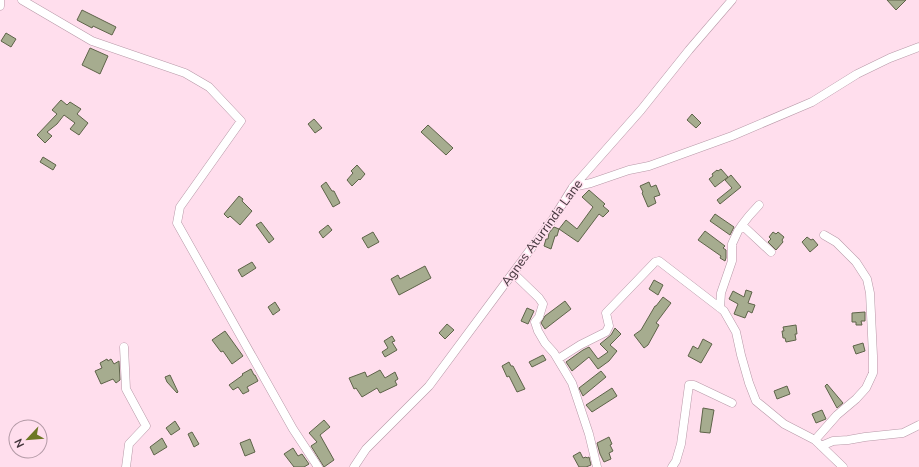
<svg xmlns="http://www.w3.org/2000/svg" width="919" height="467" viewBox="0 0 919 467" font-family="'Nunito Sans',sans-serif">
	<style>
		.building { fill: #a6ac8f; stroke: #5e6349 }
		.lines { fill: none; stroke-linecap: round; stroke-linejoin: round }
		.minor-casing { stroke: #b798a7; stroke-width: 9 }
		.minor { stroke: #fff; stroke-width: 8 }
		.labels { text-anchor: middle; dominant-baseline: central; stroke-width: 3; stroke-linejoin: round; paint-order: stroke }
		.street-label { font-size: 13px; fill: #42353b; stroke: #ffdeed }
	</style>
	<rect width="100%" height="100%" fill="#ffdeed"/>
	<path class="building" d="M887,0H906L896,10Z
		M82,10L116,27L112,35L93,26L92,28L77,20Z
		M6,33L16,39L11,47L1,41Z
		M90,48L108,56L100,74L82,65Z
		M61,100L67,105L70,102L81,109L77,114L88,123L79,135L70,129L75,123L64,115L57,124L47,132L52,136L45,143L37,135L57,114L52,110Z
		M692,114L701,123L696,128L687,120Z
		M314,119L322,128L315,133L308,124Z
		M428,125L453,148L446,155L421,132Z
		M43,157L56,165L53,170L40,162Z
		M357,165L365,174L360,180L359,179L352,186L347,180L353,173L351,171Z
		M721,169L728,177L715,187L709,179L713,176L712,174L717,170L718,171Z
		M731,175L741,187L720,204L717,200L732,188L725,180Z
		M326,182L332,191H334L340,203L333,207L321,186Z
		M649,182L651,187L656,185L660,195L654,197L656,203L648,207L642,193L643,192L640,186Z
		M589,190L605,204L603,206L609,211L603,217L599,214L578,242L559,229L566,220L577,229L593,207L582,197Z
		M239,196L243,199L242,201L252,211L240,225L230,216L228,218L224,214Z
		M715,214L734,227L730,235L710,221Z
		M261,222L274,239L269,243L256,225Z
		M328,225L332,230L323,238L319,232Z
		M554,227L559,229L557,236H555L551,249L544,246L546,239H548L549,233Z
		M705,231L725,246L723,248L726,250V258L725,261L720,258L721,256L698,240Z
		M373,232L379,242L368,248L362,238Z
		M773,232L776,234L778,232L784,237L782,240L783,242L776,250L768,242L771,239L769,237Z
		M807,237L811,240L813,239L818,245L810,252L802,242Z
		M252,262L256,268L242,277L238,270Z
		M425,266L431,278L399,295L391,279L398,275L400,279Z
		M654,280L663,285L658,295L649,289Z
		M746,290L752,292L748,303L755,305L752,313L748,311L745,318L734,314L738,304L729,299L733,291L744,297Z
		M663,297L671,303L656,323L659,325L648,345L644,348L634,335L641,330L655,306H656Z
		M565,301L571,309L545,329L541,323L545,316Z
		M275,302L280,310L273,315L268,307Z
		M527,308L534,311L528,324L521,321Z
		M865,312V321H861L862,325H856V322H852V313Z
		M447,324L454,330L445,339L439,333Z
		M796,325L797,334H795L796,340L786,342L785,338H783L782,331H784L783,327Z
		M615,328L621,334L610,345L617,351L609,361L598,369L589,357L572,371L566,362L583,350L589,347L598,359L608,352L600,344L611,335Z
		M225,331L243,356L232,364L223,351L221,352L212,340Z
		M392,336L395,341L392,342L397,350L385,357L382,352L388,348L384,341Z
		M703,339L712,344L701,363L688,356L693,346L698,349Z
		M863,343L865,351L856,354L853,346Z
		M543,355L546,360L532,367L529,362Z
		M107,359L108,361L111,359L114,364L119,361L120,380L116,383L113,379L101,384L95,371L102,368L100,363Z
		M509,362L511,366H513L525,389L517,392L509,376L507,377L502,366Z
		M251,369L254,375H255L258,381L247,387L249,391L243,394L238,387L233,390L229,385L243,375L242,374Z
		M380,370L385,378L395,372L398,379L395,381L397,385L380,393L377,388L362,397L356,388L354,389L349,378L365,372L367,377Z
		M601,371L606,377L583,396L579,388Z
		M170,375L178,392L177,393L167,382L165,377Z
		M827,384L843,403L837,408L825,386Z
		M787,386L790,394L777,399L774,391Z
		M612,388L617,396L592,412L586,405Z
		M703,408L714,410L710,433L700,432Z
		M822,410L826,419L816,423L812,414Z
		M324,420L330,427L320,435L334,460L324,467L311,446L317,442L309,433Z
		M175,421L180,429L171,435L166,428Z
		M192,432L199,444L194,447L188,434Z
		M609,437L612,444L610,445L613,451L609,453L611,459L604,462L600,454L597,443Z
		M162,438L167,447L154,455L150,447Z
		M250,439L255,452L245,456L240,443Z
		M293,448L298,456L302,454L309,464L304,467H294L284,454Z
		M580,452L583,458L586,457L587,458L589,457L591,465L586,467H579L573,456Z"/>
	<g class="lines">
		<g class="minor-casing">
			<path id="minor" d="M22,0L92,41L185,73L209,87L241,121L180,207L177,223L293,429L318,467
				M0,6V0
				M573,187L591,183L629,170L649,166L732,136L812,102L857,74L890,58L919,47
				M742,225L771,252
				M513,273L539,298L543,304L539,317L535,322L538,331L545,343L554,353L572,383L589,434L597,467
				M720,308L721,293L732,261V244L738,231L742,225L749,216L759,205
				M124,347L126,389L146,426L129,444L126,467
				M558,359L580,345L606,332L609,326L606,313L655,262L659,261L724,311L736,332L741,355L749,383L756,401L784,424L815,440L843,467
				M815,440L837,415L856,399L866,388L873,373V356L870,293L867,279L856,262L836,242L824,235
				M821,446L833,441L848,440L865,437L903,433L919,425
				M354,467L366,449L429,386L553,219L573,187L641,110L689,50L732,0
				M672,467L676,461L681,444L689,385H694L732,403"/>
		</g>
		<use href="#minor" class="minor"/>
	</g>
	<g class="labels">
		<g class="street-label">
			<text transform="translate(542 233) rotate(-54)">Agnes Aturrinda Lane</text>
		</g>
	</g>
	<g transform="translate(28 439) rotate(244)"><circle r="19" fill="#ffdeed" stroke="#b39aa6"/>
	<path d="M0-3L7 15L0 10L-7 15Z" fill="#6d7824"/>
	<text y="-6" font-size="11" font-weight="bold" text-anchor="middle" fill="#42353b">N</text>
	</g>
</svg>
